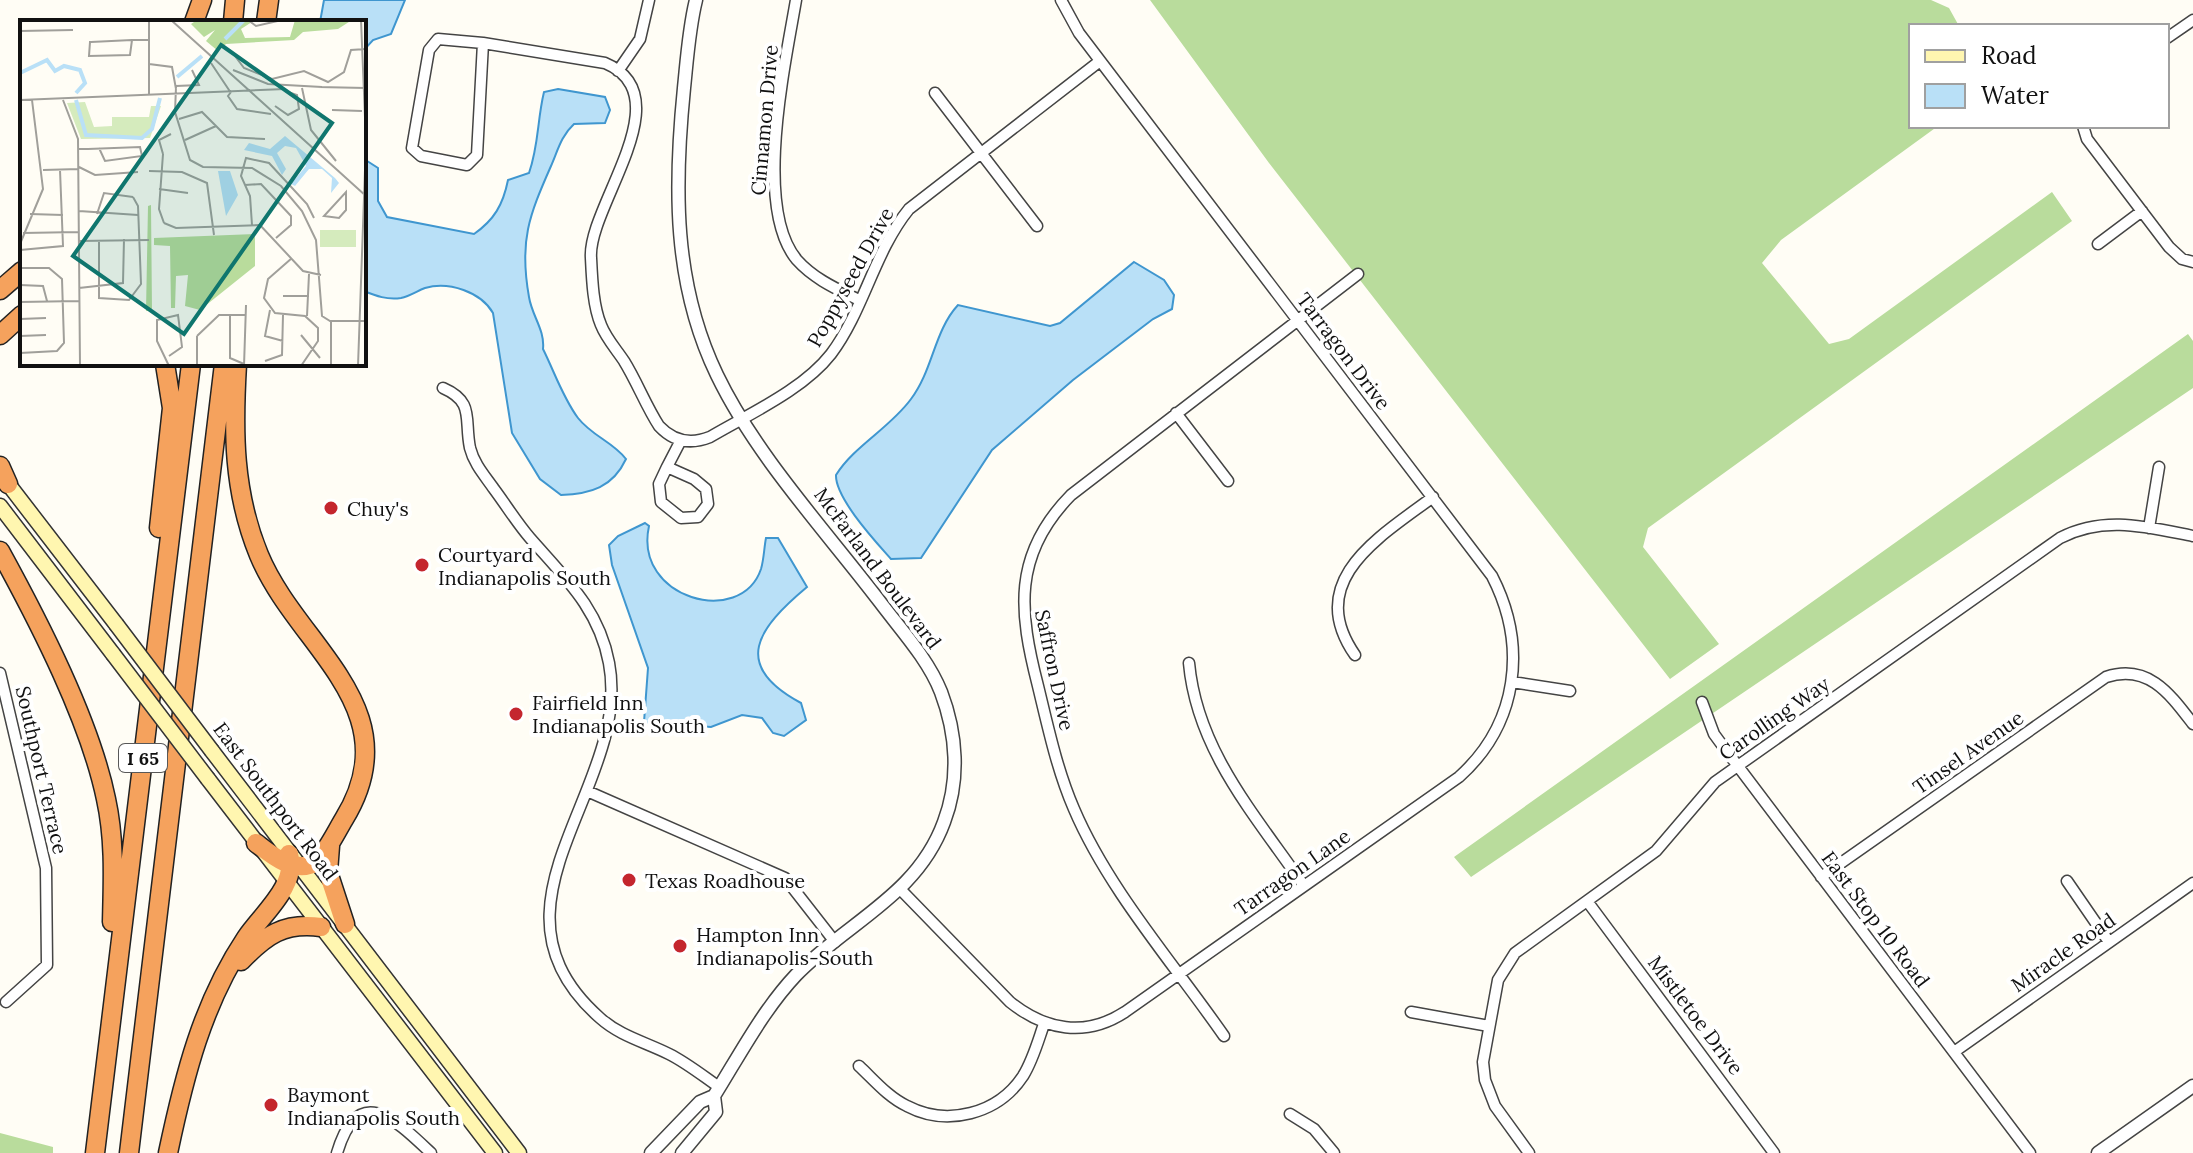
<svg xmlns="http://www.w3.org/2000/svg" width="2193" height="1153" viewBox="0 0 2193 1153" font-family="Lora,serif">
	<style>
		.forest { fill: #b9dc9c }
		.water { fill: #b9e0f7; stroke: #3f96cf; stroke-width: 2 }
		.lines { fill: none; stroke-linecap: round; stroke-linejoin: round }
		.minor-casing { stroke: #444; stroke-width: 13 }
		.tertiary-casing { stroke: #444; stroke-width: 15 }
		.secondary-casing { stroke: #333; stroke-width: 17 }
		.motorway-casing { stroke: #222; stroke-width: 21 }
		.minor { stroke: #fff; stroke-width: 10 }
		.tertiary { stroke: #fff; stroke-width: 12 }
		.secondary { stroke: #fff6b0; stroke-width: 14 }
		.motorway { stroke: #f5a25d; stroke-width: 18 }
		.secondary-bridge-casing { stroke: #333; stroke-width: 17; stroke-linecap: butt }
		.secondary-bridge { stroke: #fff6b0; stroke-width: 14 }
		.poi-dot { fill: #c4262e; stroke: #fff; stroke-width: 3 }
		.labels { text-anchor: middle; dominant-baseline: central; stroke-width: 8; stroke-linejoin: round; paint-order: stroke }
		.shield { fill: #fff; stroke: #585858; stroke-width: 2 }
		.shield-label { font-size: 18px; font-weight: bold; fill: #111 }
		.street-label { font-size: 20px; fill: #111; stroke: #fff }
		.poi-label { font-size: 20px; fill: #111; stroke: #fff; text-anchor: start }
		.inset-river { fill: none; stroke: #b9e0f7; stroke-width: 4 }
		.inset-road { fill: none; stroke: #a09f9a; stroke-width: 2 }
		.view { fill: #0f766e; fill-opacity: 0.15; stroke: #0f766e; stroke-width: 4 }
		.inset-edge { fill: none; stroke: #111; stroke-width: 4 }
	</style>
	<rect width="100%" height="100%" fill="#fffdf5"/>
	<path class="forest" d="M1150,0H1931L1949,8L1959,26H1911V126H1938L1781,240L1762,263L1829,344L1849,339L2052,192L2072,221L1648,528L1643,547L1719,644L1670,679L1269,163Z
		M2188,334L2193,341V388L1471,877L1454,857Z
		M0,1133L53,1147V1153H0Z"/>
	<path class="water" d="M324,0H405L391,34L373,40L364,50V22H320Z
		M558,89L605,97L610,110L605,123L574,124C561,136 558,150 551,166C529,216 519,241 529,297C532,316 545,330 543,349C554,371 563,398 578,418C592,436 613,442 626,459C613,487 591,494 561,495L540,479L512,433L493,313C481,292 449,281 425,288C417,291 410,296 401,298C387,300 376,296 364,291V159L378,168V201L387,217L474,234C494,220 503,205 508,180L529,173C539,144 537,121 544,92Z
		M1134,262L1164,280L1174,295L1172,309L1153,319L1073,380L992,450L921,558L891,559C876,542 835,498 836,475C854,446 890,428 911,399C933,370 934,331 958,305L1050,326L1060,323Z
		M645,523L649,526C633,599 741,628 761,569C764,559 764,548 766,538H778L807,587C758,628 730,665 801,703L806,720L784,736L773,733L762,718L742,715L711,727L644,722L648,668L612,565L609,545L618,536Z"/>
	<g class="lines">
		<g class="minor-casing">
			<path id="minor" d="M796,0C785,65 753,208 797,260C814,279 837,289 859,300
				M2167,38L2193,20
				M438,39L483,43L477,155L467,165L421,156L412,148L429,50Z
				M483,43L605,63C684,96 587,207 591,258C592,279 593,306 601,325C606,338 616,349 624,361C637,382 646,406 659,426C673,441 690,445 710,437C749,414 803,390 831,354C864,310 874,252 909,209L1100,61
				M618,71L640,39L649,0
				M935,93L1037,226
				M2083,126L2087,139L2169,247L2182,259L2193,262
				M2098,244L2142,211
				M443,388C475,402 464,419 470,448C474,464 485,476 494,489C506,505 517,523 530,538C565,578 599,609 609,663C633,789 471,904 600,1018C620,1036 645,1042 669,1054C687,1063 703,1076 719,1087
				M1176,413L1228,481
				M667,467L694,479L706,489L708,504L698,517L681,518L661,502L659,484Z
				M667,467L681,440
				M2149,528L2159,467
				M1355,655C1303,580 1381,536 1433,497
				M1189,663C1197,751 1256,816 1304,886
				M0,673L46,868L47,965L6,1002
				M1512,682L1570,691
				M1702,702L1714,734L1725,749L2030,1153
				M587,791L785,878L835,942
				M1821,877L2106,677C2148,663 2170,694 2193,724
				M2067,881L2109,942
				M901,890L1010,1002C1045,1030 1085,1038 1125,1012L1459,777C1518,724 1528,646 1492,576L1079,33L1061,0
				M1587,901L1774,1153
				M1411,1012L1489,1026
				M1224,1036C1174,964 1108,889 1074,809C1057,770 1048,727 1038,686C1019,612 1012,555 1071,495L1358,274
				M1954,1052L2193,883
				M859,1066C874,1080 888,1097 907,1106C947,1127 998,1114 1023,1076C1033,1060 1038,1041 1044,1024
				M1290,1114L1314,1129L1334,1153
				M337,1153C358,1082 395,1119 431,1153
				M1529,1153L1495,1106L1485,1080L1483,1062L1498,980L1515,953L1656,851L1715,782L2060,538C2104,515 2147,527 2193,536"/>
		</g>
		<g class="tertiary-casing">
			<path id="tertiary" d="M651,1153L700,1102L714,1096C739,1056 763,1010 796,975C847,922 917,896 944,822C960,780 957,734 941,692C928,659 901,630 880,602C826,531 756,456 717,375C673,284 674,187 684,88C687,59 689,28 696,0
				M682,1153L716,1112L714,1096
				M2098,1153L2193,1086"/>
		</g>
		<g class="secondary-casing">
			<path id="secondary" d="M2,476L116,624
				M0,506L113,654
				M212,751L519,1153
				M208,779L495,1153"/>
		</g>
		<g class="motorway-casing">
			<path id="motorway" d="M194,22L202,0
				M233,22L235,0
				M266,22L269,0
				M0,290L22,271
				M0,335L22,315
				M237,364C233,431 233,492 259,555C297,647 412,708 344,819C335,834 327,852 313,864C291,872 273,856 256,843
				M0,466L8,484
				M159,528L172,408L165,364
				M0,551C39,622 90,721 106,799C115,840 113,881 112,922
				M330,846L328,872L345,924
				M241,961C266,935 284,922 321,927
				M95,1153L191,364
				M129,1153L224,364
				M168,1153C184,1077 202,1004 246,938C262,914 298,886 289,854"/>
		</g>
		<use href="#minor" class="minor"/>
		<use href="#tertiary" class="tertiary"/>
		<use href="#secondary" class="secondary"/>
		<use href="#motorway" class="motorway"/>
		<g class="secondary-bridge-casing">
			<path id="secondary-bridge" d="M116,624L212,751
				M113,654L208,779"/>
		</g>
		<use href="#secondary-bridge" class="secondary-bridge"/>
	</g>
	<g class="poi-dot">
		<circle cx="331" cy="508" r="8"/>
		<circle cx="422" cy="565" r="8"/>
		<circle cx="516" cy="714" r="8"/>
		<circle cx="629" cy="880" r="8"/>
		<circle cx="680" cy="946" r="8"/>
		<circle cx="271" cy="1105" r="8"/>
	</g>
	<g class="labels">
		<rect class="shield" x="119" y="744" width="48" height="28" rx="6"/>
		<g class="shield-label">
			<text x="143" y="758">I 65</text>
		</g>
		<g class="street-label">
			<text transform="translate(764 120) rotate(-85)">Cinnamon Drive</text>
			<text transform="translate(850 277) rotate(-61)">Poppyseed Drive</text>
			<text transform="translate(1344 351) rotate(53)">Tarragon Drive</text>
			<text transform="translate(878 568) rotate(53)">McFarland Boulevard</text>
			<text transform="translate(1055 670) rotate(78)">Saffron Drive</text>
			<text transform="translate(1774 718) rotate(-35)">Carolling Way</text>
			<text transform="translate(1968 752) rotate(-35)">Tinsel Avenue</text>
			<text transform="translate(42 770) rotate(77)">Southport Terrace</text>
			<text transform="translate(276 801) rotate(53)">East Southport Road</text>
			<text transform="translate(1292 872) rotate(-35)">Tarragon Lane</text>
			<text transform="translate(1876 919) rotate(53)">East Stop 10 Road</text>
			<text transform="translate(2063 952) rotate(-35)">Miracle Road</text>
			<text transform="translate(1696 1015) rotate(53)">Mistletoe Drive</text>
		</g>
		<g class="poi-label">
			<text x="347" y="508">Chuy's</text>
			<text x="438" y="554">Courtyard<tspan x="438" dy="23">Indianapolis South</tspan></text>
			<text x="532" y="702">Fairfield Inn<tspan x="532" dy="23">Indianapolis South</tspan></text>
			<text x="645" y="880">Texas Roadhouse</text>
			<text x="696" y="934">Hampton Inn<tspan x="696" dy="23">Indianapolis-South</tspan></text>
			<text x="287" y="1094">Baymont<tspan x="287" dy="23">Indianapolis South</tspan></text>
		</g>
	</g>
	<g transform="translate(20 20)">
		<rect width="346" height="346" fill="#fffdf5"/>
		<path d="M65,82L74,107L92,106V97H129L131,86H141L130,118L61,119L47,83ZM300,210H336V227H300Z" fill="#d5ebbd"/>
		<path d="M177,0H235L221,9L225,18L270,17L275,0H332L318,9L283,12L274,20L206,24L198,31L186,21L195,10L184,17L171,4ZM131,185L132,291H126L128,186ZM235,214V246L180,290L165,286L168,255L156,256L155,288H151L150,226L134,225V218Z" fill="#b9dc9c"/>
		<path d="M265,116L315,158L319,163L311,173L312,158L302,149H289L275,166L271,164L286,146L276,128L265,126L257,133L266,149L262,155L252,136L224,130L229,123L250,129ZM198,151H210L218,175L206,196Z" fill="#b9e0f7"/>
		<path class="inset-river" d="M205,19L224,0M0,53L27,40L35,51L44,46L60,50L65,63L56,73M157,57L182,36M56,80L66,115L122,118L132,109L140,78"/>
		<path class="inset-road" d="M151,0L346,176M228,0L236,6L262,0M0,11L53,10M112,20L110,35L69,36L70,22H71L112,20H129M215,36L224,48L252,59L284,51L308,62L324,52L331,30L346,29M191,43L211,73M129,44L152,47L156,69M213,50L248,64L302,67M156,66L179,65L172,50M156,67L155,92L170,140L183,147L232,148L261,166L282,191L296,220L302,296L310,301H346M298,67L346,68M282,68L291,110L316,141M211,72L208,76L217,89L251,94M129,75V0M0,80L265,69M43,80L58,119L60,346M255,86L268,95L279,89L277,75L265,71M312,90L342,91M159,99L182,92L207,117L245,119M165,120L196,106M59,129H68L120,127L122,136L85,141L79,128M143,134L139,189L144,203M143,134L139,120L151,114M59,147L75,155L118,152M23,150L59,149M129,151L162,152L187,163L194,215M225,165L241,164L271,196V205L256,218M139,169L168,173M326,172V190L319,198L304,196ZM59,191L118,195M10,194L43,195M77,194L84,173L113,177M144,203L156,208L240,205L283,251L301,255M232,205L230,176L221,156L226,138L249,143L287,184L294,198M3,213L59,212M79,220V278L109,280L121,264L118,186L113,177M59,221L129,220M0,224L23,169L12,80M0,230L43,226L40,150M272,238L248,259L244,278L255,293L285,296L298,308V321L281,346M0,248H29L42,259L44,323L37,331L0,333M0,265L23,266L27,281M59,268L103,263L104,219M263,276H289M0,282L59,281M250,290L245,316L263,321M210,295V338L224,344M287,296L289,254M0,299L26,298M0,303V346M281,315L300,338M0,316L26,315M177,316L199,295H226M177,316V346M149,336L162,327L158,295L137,300V321L149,346M245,341L262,335L263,295M224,346L226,285M311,346V300M338,346L346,122L341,0"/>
		<path class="view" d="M201,25L312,103L164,314L53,236Z"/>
		<rect width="346" height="346" class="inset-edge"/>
	</g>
	<rect x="1909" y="24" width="260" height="104" fill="#ffffff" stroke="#a0a0a0" stroke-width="2"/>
	<rect x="1925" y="50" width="40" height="12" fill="#fff6b0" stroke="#a0a0a0" stroke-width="2"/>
	<text x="1981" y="64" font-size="24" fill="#111111">Road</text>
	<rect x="1925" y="84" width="40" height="24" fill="#b9e0f7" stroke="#a0a0a0" stroke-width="2"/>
	<text x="1981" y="104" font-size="24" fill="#111111">Water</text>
</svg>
